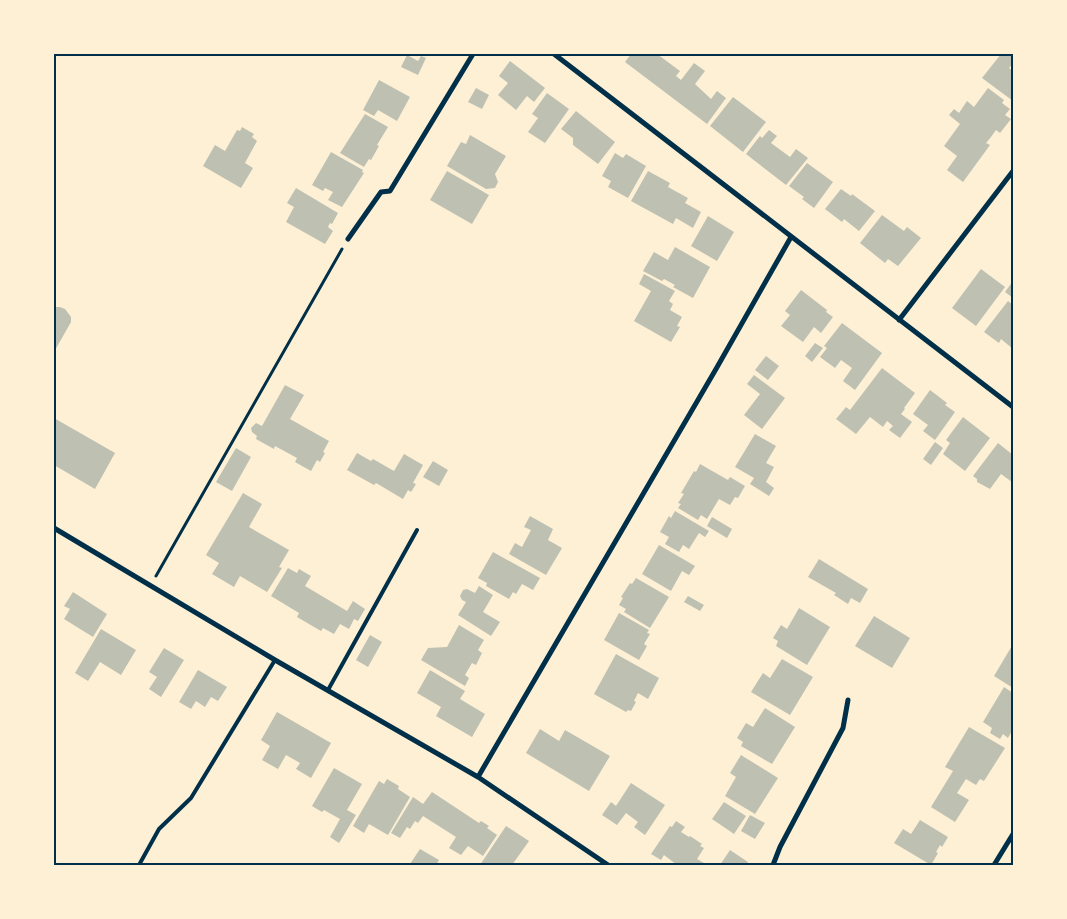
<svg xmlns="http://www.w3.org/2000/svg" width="1067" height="919" viewBox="0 0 1067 919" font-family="'Nunito Sans',sans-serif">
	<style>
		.building { fill: #bec0b2 }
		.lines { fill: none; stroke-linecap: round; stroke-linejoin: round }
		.path { stroke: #003049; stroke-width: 3 }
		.service { stroke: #003049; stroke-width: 4 }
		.minor { stroke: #003049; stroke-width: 5 }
		.neatline { fill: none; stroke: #003049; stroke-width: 2 }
	</style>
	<rect width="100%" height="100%" fill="#fdf0d5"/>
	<path class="building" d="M631,54H657L680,71L676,76L681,80L694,63L705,71L695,84L711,99L717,91L726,98L707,124L625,62Z
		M1001,54H1008L1013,57V63L1009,68L1013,71V101L982,78Z
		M407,55L418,61L421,56L426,58L418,75L401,67Z
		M510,61L545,88L534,102L527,96L516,110L498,95L508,83L499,76Z
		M379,80L410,97L397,121L378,110L374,116L363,110Z
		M476,88L489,95L482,109L468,102Z
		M988,88L1004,100L1002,103L1010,109L1005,115L1011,119L1000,133L996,130L991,137L986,143L990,145L963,182L947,170L957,156L944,146L960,124L949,115L954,109L959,113L967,101L974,107Z
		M547,93L569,109L545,143L528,132L538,118L532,114Z
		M733,97L766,122L743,152L710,126Z
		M576,111L615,142L598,164L573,145V138L561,129Z
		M365,114L388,127L377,145L379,146L371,160L369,159L364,167L340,153Z
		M242,127L254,134L252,137L257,141L245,163L253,168L241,188L203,166L215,145L225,151L237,130L240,131Z
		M769,130L777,136L771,143L790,157L796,149L808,158L786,185L746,154L760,136L762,138Z
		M470,135L506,156L495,174L498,182L495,188L486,189L447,166L461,142L466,144Z
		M331,152L363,170L362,172L364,173L342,207L328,200L333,192L325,188L323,191L312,185Z
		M615,153L623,158L626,154L646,166L628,198L608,187L611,181L602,176Z
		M807,163L833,182L814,208L802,199L804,197L789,186Z
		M447,171L489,195L472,224L430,200Z
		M648,171L670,183L668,187L688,198L685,203L701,212L693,228L676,218L673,224L631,201Z
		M296,188L338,213L332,224L330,223L328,227L333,231L325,244L286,222L294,207L287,203Z
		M841,189L851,196L852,194L875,211L859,231L844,219L842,222L825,209Z
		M882,215L904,231L907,227L921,238L898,266L888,259L885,263L860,243Z
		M708,216L734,232L717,261L691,246Z
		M675,247L710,267L693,298L673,287L675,285L664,279L662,281L643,271L654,252L668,260Z
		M981,269L1005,287L976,326L952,308Z
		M644,274L675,291L669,301L673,304L670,310L682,317L677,326L680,327L671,342L634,321L651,291L639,284Z
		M1013,281V298L1005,292Z
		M801,290L827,310L826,312L833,317L821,333L814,327L803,342L781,326L790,315L785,311Z
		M1008,301L1013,305V349L1001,339L999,343L984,332Z
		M54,307H60L65,309L71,317V322L54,352Z
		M842,323L882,353L855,390L843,381L852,368L841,360L835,368L820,357L827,348L824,346Z
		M815,343L823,348L812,362L805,356Z
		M766,356L779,366L768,380L755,370Z
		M882,368L915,393L904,408L905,409L901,414L912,422L900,438L889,430L893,426L887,421L883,427L870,417L856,434L836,419L846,407L850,410Z
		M754,375L785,398L762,429L744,415L760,394L747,384Z
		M285,385L304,395L290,419L329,441L323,452L325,453L320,462L317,460L311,471L295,462L297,458L275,446L274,449L256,439L257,436L252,432L251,428L256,423L262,426Z
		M930,390L947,403L945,405L955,412L935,440L923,431L928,425L913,414Z
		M963,417L990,438L965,471L943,454L950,443L946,440Z
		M54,418L115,453L95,489L54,465Z
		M755,434L776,446L766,463L774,467L766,482L774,488L769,496L750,484L754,478L735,467Z
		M935,442L943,448L931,465L923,459Z
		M998,443L1013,455V480L1012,482L1001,474L990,489L977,482V479L973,476Z
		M236,448L251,457L232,491L216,482Z
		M357,453L371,461L373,459L394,471L404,454L423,465L413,483L416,484L411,492L408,490L403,499L376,483L374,485L347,470Z
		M433,461L448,470L439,486L423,477Z
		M700,464L728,480L730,477L745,486L738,498L735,497L730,505L719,499L707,519L701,515L698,520L678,508L681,504L678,503L684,494L681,493L694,471L696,472Z
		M243,493L262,504L249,527L289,550L279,567L282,568L267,592L240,576L234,587L212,574L219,563L206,555Z
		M675,511L709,531L705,537L699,533L689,549L683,545L679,552L665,544L669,537L660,532L669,516L671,518Z
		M530,516L553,529L548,540L562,548L546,575L509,554L515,543L522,547L531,530L524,527Z
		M712,517L732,529L727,538L707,526Z
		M659,545L695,566L689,575L682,571L671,591L642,574Z
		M493,552L540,578L533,590L522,584L516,594L513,592L509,599L486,586L487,583L478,578Z
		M819,559L868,589L860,603L851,598L848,604L834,595L836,593L808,577Z
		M288,568L297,573L299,569L311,576L305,586L347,611L353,601L365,609L358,621L354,619L349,629L340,624L334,634L323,628L321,631L297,617L299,613L271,596Z
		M636,578L669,597L650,628L624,612L626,609L619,605L623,598L621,597L630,583L632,584Z
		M479,586L493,595L483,612L500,622L491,636L458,615L466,602L462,600L460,596L463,590L467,589L475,593Z
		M73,592L107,614L93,637L64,619L70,609L64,606Z
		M688,596L704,605L700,611L684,602Z
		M799,608L830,627L807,665L776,646L778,641L773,638L781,625L787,629Z
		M619,613L649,630L647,633L650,634L644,644L647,646L639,660L604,640Z
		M874,616L910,638L892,668L855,646Z
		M459,625L484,640L478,650L482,653L476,665L472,663L465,675L469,678L465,686L421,660L428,648L447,647Z
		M101,629L136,650L121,675L100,662L88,681L75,673Z
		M370,635L382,642L368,667L356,660Z
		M1013,644V688L994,676Z
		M164,648L184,660L161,697L149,689L157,677L149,672Z
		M616,654L659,678L648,699L638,693L634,701L636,702L631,711L628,710L626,712L594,694Z
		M782,659L813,677L790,715L751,692L763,673L770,678Z
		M198,670L227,687L218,701L211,697L205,707L196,701L191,709L179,702Z
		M430,670L465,691L460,699L485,714L472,737L436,716L441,707L417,693Z
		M1004,687L1013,693V729L1008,738L1003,734L1000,739L990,733L992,728L983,722Z
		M765,708L795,727L772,764L741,746L743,742L737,738L746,723L753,727Z
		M277,712L331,743L311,778L296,769L300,763L286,755L278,769L262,760L270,746L261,740Z
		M969,727L1005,748L984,781L980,779L976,785L966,779L957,793L969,800L955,822L931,807L953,771L945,767Z
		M540,729L559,741L565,730L610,756L589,791L526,753Z
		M741,755L778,778L755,814L725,796L736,777L730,773Z
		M334,768L362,784L347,810L356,815L339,843L330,837L340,819L324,810L322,812L312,806Z
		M387,779L399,786L398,789L410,797L388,835L369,824L364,833L353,826L379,781L384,784Z
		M631,783L665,805L645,835L634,827L638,822L626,813L617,825L602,815L611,802L616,806Z
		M432,792L479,823L481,821L489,826L487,828L497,835L483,856L468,846L461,855L449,848L456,837L423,816L418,823L415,821L410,829L407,827L400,838L391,833L413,797L423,804Z
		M724,802L746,816L734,834L712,819Z
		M750,815L765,823L755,839L741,831Z
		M920,820L948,837L942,847L940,845L936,852L938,853L931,865L894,843L903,829L911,834Z
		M676,821L685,827L681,832L689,837L690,836L702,844L700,846L704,848L697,859L704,863L702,865H677L664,855L661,860L651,854L670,826L672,827Z
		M506,826L529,841L512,865H480Z
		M420,849L439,860L436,865L410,864Z
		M730,850L748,862L746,865H720Z"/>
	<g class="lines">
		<path class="path" d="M156,576L342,249"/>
		<path class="service" d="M328,690L417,530
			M139,865L159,829L191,798L275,660"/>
		<path class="minor" d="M554,54L1013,407
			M348,239L381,192L390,191L473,54
			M899,320L1013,171
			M54,528L275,660L478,777L608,865
			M478,777L716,369L791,237
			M773,865L780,847L843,728L848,700
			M994,865L1013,834"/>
	</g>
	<rect width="1067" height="919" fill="none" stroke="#fdf0d5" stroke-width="110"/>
	<rect x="55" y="55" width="957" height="809" class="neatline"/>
</svg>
